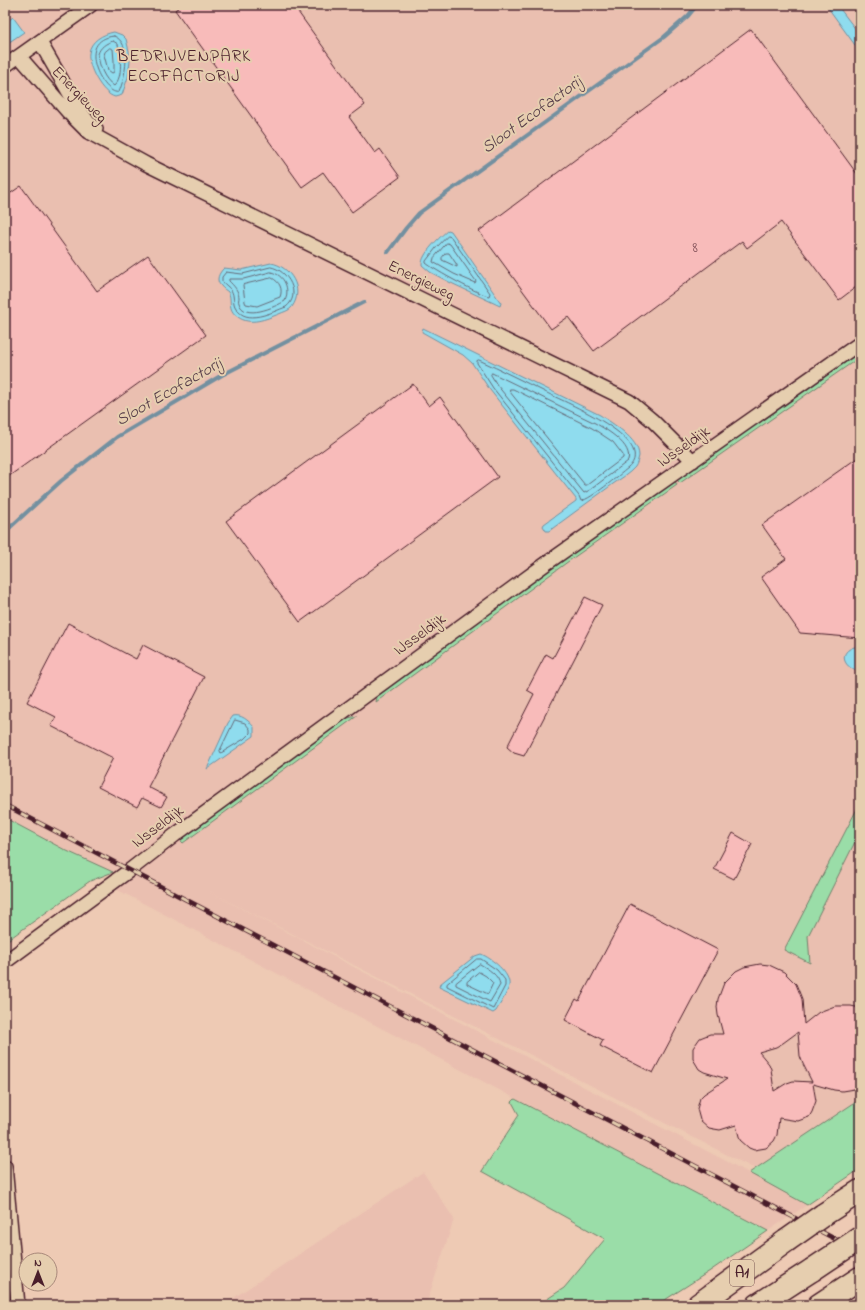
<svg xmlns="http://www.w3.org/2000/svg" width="865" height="1310" viewBox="0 0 865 1310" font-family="'Indie Flower',sans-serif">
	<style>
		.built { fill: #eabfb0; fill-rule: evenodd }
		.green { fill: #9adda8; stroke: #727e6a }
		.water { fill: #8fdcee; stroke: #7390a0 }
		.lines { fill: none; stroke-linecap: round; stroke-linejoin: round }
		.shore { stroke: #666b79; stroke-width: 1 }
		.stream { stroke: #7390a0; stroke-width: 4 }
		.building { fill: #f8bbba; stroke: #4a1f2b; fill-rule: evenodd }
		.street-casing { stroke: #4a1f2b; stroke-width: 16 }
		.highway-casing { stroke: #4a1f2b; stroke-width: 25 }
		.street { stroke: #e6ceaf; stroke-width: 13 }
		.highway { stroke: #e6ceaf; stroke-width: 22 }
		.rail-casing { stroke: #4a1f2b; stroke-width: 4.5 }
		.rail { stroke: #e6ceaf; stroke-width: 3; stroke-dasharray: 9; stroke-linecap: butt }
		.highway-bridge-casing { stroke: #4a1f2b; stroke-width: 25; stroke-linecap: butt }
		.highway-bridge { stroke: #e6ceaf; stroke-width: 22 }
		.labels { text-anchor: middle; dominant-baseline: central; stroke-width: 4; stroke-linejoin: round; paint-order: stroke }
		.number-label { font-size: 14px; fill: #76464f }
		.shield { fill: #e6ceaf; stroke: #795453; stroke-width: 1 }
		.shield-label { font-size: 15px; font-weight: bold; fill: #4a1f2b }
		.street-label { font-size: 16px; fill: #4a1f2b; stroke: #e6ceaf }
		.neighbourhood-label { font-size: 17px; letter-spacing: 1px; fill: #4a1f2b; stroke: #e6ceaf }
		.water-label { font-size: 17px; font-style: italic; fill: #543b48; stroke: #e6ceaf }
	</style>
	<rect width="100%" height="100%" fill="#eecab4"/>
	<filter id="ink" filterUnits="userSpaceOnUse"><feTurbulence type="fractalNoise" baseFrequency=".025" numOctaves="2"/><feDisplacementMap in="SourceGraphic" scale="8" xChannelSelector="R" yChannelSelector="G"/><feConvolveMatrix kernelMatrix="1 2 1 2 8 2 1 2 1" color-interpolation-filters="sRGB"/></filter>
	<g filter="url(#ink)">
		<path class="built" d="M5,5H860V1122L773,1178L208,891L749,1173L807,1205L768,1231L114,888L131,874L120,868L113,872L67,851L5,818ZM138,855L149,860L138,869L127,863Z
			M423,1172L454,1219L426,1305H223Z"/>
		<path class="green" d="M860,352V357L680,483L677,480Z
			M675,481L677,485L573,558L376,702L377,697L380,694L586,543Z
			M357,716L183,843L180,840L305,740L348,718Z
			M860,803V832L808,936L810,963L784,950Z
			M5,818L67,851L113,872L90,881L5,942Z
			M515,1099L768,1231L710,1271L657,1305H538L564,1288L605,1239L482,1171L519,1115L512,1102Z
			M860,1099V1169L807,1205L749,1173Z"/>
		<path class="water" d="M826,5H837L860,35V52Z
			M13,17L24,32L5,45V23Z
			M114,32L122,35L126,39L129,51L130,61L128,77L122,95L115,97C102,94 87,66 89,53C90,41 103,34 114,32Z
			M448,230L451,231L501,303L500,306L449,282L430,272L422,265C421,254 440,237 448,230Z
			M271,263C290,266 305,289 292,307C289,311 283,312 279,314C266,319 250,326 238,317C226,309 233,299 228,292C226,290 223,289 221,286C215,280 219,273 224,268L241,270Z
			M423,328L600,415C612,423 639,439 639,456C638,460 637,464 635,467C629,474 620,479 613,484C592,500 570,515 549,531H546L543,526L544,524L576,501V499L490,390L472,363L463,355L422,332Z
			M860,646V672C840,667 838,648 860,646Z
			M233,716C241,714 248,720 254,727V736L207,769L228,723Z
			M481,954C491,958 511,973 509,986C507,994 500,1004 496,1011L493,1013L439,987L440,984L475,956Z"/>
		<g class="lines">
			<path class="shore" d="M114,36C133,43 125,78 119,92C105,97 73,40 114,36Z
				M113,41L118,44C120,56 124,76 114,86C104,79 99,66 98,54C100,47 106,43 113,41Z
				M110,48L113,49L114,61V72L112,73L108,70L104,55L105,52Z
				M448,236L451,237L490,293L489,296C480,295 434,270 426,263V261L436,248Z
				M447,243L450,244L473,277L476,281L475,283L454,274L433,262L434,258Z
				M446,253H449L457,265V267L442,260V258Z
				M271,267C288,270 302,295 286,307C272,312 246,326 236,308C232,303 235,296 231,290C229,287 225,285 222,281V277L226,272L242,274Z
				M271,272C285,275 290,289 285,301C275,307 244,321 239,303C238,301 239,299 239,297C238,290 234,286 229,281V279H243Z
				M272,278C280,282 283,289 280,297L257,306L246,304L245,302L243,285Z
				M479,360C501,370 523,381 545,392C562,401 660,440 628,468C618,476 591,499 581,501L579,496L493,388L477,363V361Z
				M492,373L595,423C607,430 633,445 628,461L590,490L584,493L497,385L491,375Z
				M510,389H513L592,428L613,442L623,455V458L587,485H585L510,392Z
				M235,720L245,723L250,729V733L244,739L221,753L220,751Z
				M477,959H481L497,970L505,980V986L493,1009L447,986V984Z
				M480,964C488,969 499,975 500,985L490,1002L456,985V983Z
				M479,972L486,976L493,983L488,994L467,984V982Z"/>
			<path class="stream" d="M388,252L406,228L419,213L664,37L688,16L697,5
				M5,532L61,481L117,437L222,375L364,302"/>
		</g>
		<path class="building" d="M182,5H293L365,105L349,117L375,153L380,149L400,177L352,212L323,172L302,187L175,10Z
			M751,29L860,178V284L839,300L781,222L747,248L742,241L594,351L568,317L551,329L479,231Z
			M21,186L97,291L148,255L206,335L5,479V197Z
			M413,384L429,406L440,397L498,477L300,622L226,521Z
			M860,456V638L800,633L761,577L786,559L762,525Z
			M585,597L602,605L524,756L514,753L507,747L534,694L527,690L546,654L553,658Z
			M68,623L136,659L143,645L204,677L148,787L167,797L161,807L142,798L137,807L98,787L113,758L51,726L56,717L27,702Z
			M733,833L752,844L734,879L714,869Z
			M630,904L718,950L653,1073L600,1046L603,1040L565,1020L576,999L579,1001Z
			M760,964L769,965L784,972L796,984L802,999L804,1024L819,1012L835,1006H851L860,1008V1088L842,1091L834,1090L813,1084L816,1101L812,1112L809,1117L798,1121L779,1118L777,1135L774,1141L766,1148L754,1150L749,1148L740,1140L736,1125L720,1130L714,1129L709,1128L700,1120L697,1109L700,1098L704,1094L727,1079L704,1072L699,1069L693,1059V1048L700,1038L710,1034H723L718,1015L717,1007L718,999L724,983L736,971L744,967ZM798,1032L800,1056L803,1064L812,1082L793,1081L787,1083L774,1091L771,1069L769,1064L759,1052L776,1047L783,1043Z"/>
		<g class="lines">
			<g class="street-casing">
				<path id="street" d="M40,42L75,103L88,122L96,129
					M19,56L68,112L88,132L146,164L629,401L653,421L693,461
					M5,66L91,5
					M5,962L130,870L175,835L547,563L860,343
					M5,1166L18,1305"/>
			</g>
			<g class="highway-casing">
				<path id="highway" d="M823,1215L860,1191
					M698,1305L786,1241
					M758,1305L812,1270
					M819,1305L860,1278"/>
			</g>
			<use href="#street" class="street"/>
			<use href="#highway" class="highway"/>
			<g class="rail-casing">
				<path id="rail" d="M5,805L860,1252"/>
			</g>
			<use href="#rail" class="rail"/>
			<g class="highway-bridge-casing">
				<path id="highway-bridge" d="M786,1241L823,1215
					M812,1270L860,1238"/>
			</g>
			<use href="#highway-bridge" class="highway-bridge"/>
		</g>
	</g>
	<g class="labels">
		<g class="number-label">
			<text x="695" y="248">8</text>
		</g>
		<rect class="shield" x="730" y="1260" width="24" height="26" rx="3"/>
		<g class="shield-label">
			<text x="742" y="1273">A1</text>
		</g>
		<g class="street-label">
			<text transform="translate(79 95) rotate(46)">Energieweg</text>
			<text transform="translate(421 281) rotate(26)">Energieweg</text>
			<text transform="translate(684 447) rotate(-35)">IJsseldijk</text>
			<text transform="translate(420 635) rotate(-36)">IJsseldijk</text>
			<text transform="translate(158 827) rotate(-37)">IJsseldijk</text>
		</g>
		<g class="neighbourhood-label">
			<text x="184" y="56">BEDRIJVENPARK<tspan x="184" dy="20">ECOFACTORIJ</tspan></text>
		</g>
		<g class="water-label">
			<text transform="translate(532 115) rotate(-36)">Sloot Ecofactorij</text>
			<text transform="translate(169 392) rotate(-30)">Sloot Ecofactorij</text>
		</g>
	</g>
	<rect width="865" height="1310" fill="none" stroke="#e6ceaf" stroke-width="20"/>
	<rect x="10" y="10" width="845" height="1290" fill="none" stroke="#4a1f2b" stroke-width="1.5" filter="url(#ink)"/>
	<g transform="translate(38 1272)"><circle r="19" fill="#e6ceaf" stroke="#a8887a"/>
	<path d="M0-3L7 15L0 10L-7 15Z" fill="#4a1f2b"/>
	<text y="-6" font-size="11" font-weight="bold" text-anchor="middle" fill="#4a1f2b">N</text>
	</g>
</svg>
